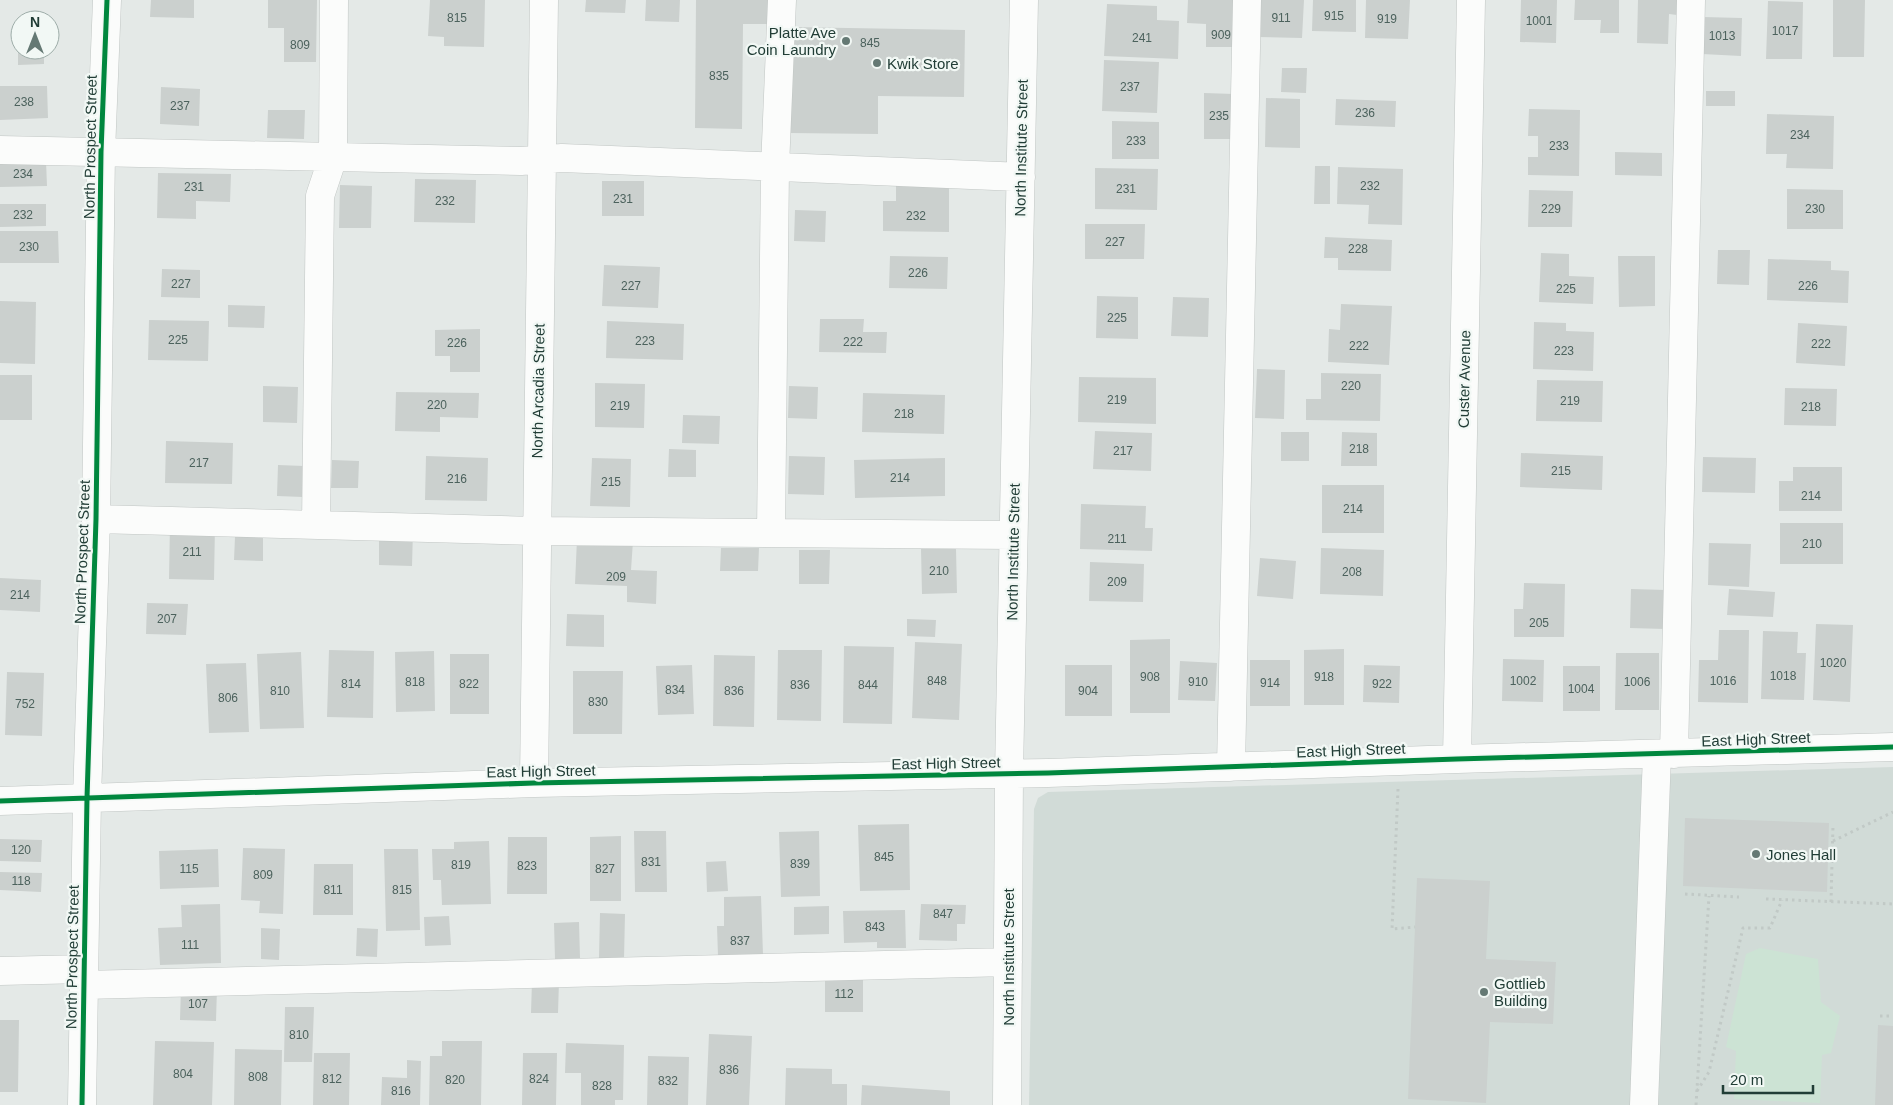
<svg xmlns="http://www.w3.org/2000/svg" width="1893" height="1105" viewBox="0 0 1893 1105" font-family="Helvetica,sans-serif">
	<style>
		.built { fill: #d1dbd7 }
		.green { fill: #cce3d4 }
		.building { fill: #cbd0ce }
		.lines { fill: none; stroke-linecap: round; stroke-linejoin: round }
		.minor-casing { stroke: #c1c6c4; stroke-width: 29 }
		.path { stroke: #c1c9c6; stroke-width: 3; stroke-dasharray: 2.5 4; stroke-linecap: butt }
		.minor { stroke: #fbfcfb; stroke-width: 28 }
		.cycleway-casing { stroke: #f2f8f5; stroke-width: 8 }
		.cycleway { stroke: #00873e; stroke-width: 5 }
		.poi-dot { fill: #657974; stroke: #f2f8f5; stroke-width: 2 }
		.labels { text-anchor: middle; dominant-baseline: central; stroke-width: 4.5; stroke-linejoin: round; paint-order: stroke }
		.number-label { font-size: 12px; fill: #4c625d }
		.poi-label { font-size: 15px; fill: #213d36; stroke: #f2f8f5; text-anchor: start }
		.street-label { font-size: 15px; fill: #213d36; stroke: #f2f8f5 }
	</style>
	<rect width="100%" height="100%" fill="#e4e9e7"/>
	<path class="built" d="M1893,767V1105H1029L1034,809L1038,798L1048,792Z"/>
	<path class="green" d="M1760,948L1818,959L1821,1002L1840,1016L1831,1053L1822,1055L1820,1103L1734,1099L1736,1051L1726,1047L1746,954Z"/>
	<path class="building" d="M151,0H194V18L150,17Z
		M268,0H317L316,62H284V28H268Z
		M430,0H485L484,47L444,46V37L428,36Z
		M586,0H626L625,13L585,12Z
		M646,0H680L679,22L645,21Z
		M696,0H772V24H743L742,129L695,128Z
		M1188,0H1237L1236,47H1206V24L1187,23Z
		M1260,0H1304L1302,38L1258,37Z
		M1313,0H1356V32L1312,31Z
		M1366,0H1410L1408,39L1365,38Z
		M1521,0H1557L1556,43L1520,42Z
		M1575,0H1619V33H1600L1601,20H1574Z
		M1638,0H1677V15L1669,14L1668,44L1637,43Z
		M1833,0H1865L1864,57H1833Z
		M1768,1L1803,2L1802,59H1766Z
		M1107,4L1157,6V20L1179,21L1178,59L1104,56Z
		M1703,17L1742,18L1741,56L1702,54Z
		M18,26H20V50H44V64L18,65Z
		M790,27L965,30L964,97L878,96V134L789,133Z
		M1104,60L1159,62L1157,113L1102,111Z
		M1282,68H1307L1306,93L1281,92Z
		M0,86H47L48,118L0,120Z
		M161,87L200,89L199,126L160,124Z
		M1706,91H1735V106H1706Z
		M1204,93L1234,94L1233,139H1204Z
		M1266,98L1300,99V148L1265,147Z
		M1336,99L1396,101L1395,127L1335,125Z
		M1529,109L1580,110L1579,176L1528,175V157H1538V136H1528Z
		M268,110H305L304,139L267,138Z
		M1767,114L1834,116L1833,169L1786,168L1787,154H1766Z
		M1112,121L1159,122V159H1112Z
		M1615,152L1662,153V176L1615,175Z
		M46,161L47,186L0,187V162Z
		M1315,166H1330V204H1314Z
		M1338,167L1403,169L1402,225L1368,224L1369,205L1337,204Z
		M1095,168L1158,169L1157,210L1095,209Z
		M158,173L231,174L230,202L196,201V219L157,218Z
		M415,179L476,180L475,223L414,222Z
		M602,181H644V216H602Z
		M340,185L372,186L371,228H339Z
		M896,186L949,187V232L883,231V201H896Z
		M1787,189L1843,190V229H1787Z
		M1529,190L1573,191L1572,227H1528Z
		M0,204H46V226L0,227Z
		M795,210L826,211L825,242L794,241Z
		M1085,224H1145L1144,259H1085Z
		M0,231H58L59,263H0Z
		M1325,237L1392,240L1391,271L1338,270V258H1324Z
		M1718,250H1750L1749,285L1717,284Z
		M1541,253L1569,254V276L1594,277L1593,304L1539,302Z
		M890,256L948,257L947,289L889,288Z
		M1618,256H1655V306L1619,307Z
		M1768,259L1831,261V270L1849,271L1848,303L1767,300Z
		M604,265L660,267L658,308L602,306Z
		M162,269L200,270V298L161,297Z
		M1097,296L1138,297V339L1096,338Z
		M1173,297L1209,298L1208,337L1171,336Z
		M0,301L36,302L35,364L0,363Z
		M1341,304L1392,306L1389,365L1328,362L1329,329L1340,330Z
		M228,305L265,306L264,328L228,327Z
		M820,319H864L863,332H887L886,353L819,352Z
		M149,320L209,321L208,361L148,360Z
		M607,321L684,324L683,360L606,358Z
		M1534,322L1566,323V331L1594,332L1593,371L1533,369Z
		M1798,323L1847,326L1845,366L1796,363Z
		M480,329V372H450V356H435V330Z
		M1257,369L1285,370L1284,419L1255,418Z
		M1321,373L1381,374L1380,421L1306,420V399H1321Z
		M0,375H32V420H0Z
		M1079,377L1156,378V424L1078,422Z
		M1537,380L1603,381L1602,422L1536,421Z
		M595,383L645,384L644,428L595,427Z
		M263,386L298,387L297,423L263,422Z
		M789,386L818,387L817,419L788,418Z
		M1785,388L1837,389L1836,426L1784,425Z
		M396,392L479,393L478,418L440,417V432L395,431Z
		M863,393L945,395L944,434L862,432Z
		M683,415L720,416L719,444L682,443Z
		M1095,431L1152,433L1151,471L1093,469Z
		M1281,432H1309V461H1281Z
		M1342,432L1377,433V466H1341Z
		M166,441L233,443L232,484L165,483Z
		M669,449L696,450V477H668Z
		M1521,453L1603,456L1602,490L1520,487Z
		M426,456L488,458L487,501L425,500Z
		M789,456L825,457L824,495L788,494Z
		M1703,457L1756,458L1755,493L1702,492Z
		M592,458L631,459L630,507L590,506Z
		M945,458V496L855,498L854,460Z
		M332,460L359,461L358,488H331Z
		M278,465L304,466L303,497L277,496Z
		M1793,467H1842V511H1779V481H1793Z
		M1322,485H1384V533H1322Z
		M1081,504L1146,506L1145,528H1153L1152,551L1080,549Z
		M1780,523H1843V564H1780Z
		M170,524L215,525L214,580L169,579Z
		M379,530H413L412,566L379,565Z
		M235,537H263V561L234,560Z
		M577,539L633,541L631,570L657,571L656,604L627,602V586L575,584Z
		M1709,543L1751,544L1749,587L1708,585Z
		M721,548H759L758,571H720Z
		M1321,548L1384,550L1383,596L1320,594Z
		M921,549H956L957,593L922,594Z
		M799,550H830L829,584H799Z
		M1260,558L1296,561L1293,599L1257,596Z
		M1090,562L1144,564L1143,602L1089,601Z
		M0,578L41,580L40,612L0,610Z
		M1524,583L1565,584L1564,637H1514V609H1523Z
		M1631,589L1666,590L1665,629L1630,628Z
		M1729,589L1775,592L1773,617L1727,615Z
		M147,603L188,604L186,635L146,634Z
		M567,614L604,615V647L566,646Z
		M907,619L936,620L935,637L907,636Z
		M1816,624L1853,625L1850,702L1813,700Z
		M1719,630H1749L1748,703L1698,702L1699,660H1718Z
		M1763,631L1798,632L1797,653H1806L1804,700L1761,699Z
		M1170,639V713H1130V640Z
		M915,642L962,644L959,720L912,718Z
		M844,646L894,647L892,724L843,723Z
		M1344,649V705H1304V650Z
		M329,650L374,651L373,718L327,717Z
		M778,650H822L821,721L777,720Z
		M434,651L435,711L396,712L395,652Z
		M301,652L304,728L260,729L257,654Z
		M1616,653H1659V710H1615Z
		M450,654H489V714H450Z
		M714,655L755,656L754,727L713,726Z
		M1503,659L1544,660L1543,702L1502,701Z
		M1250,660H1290V706H1250Z
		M1180,661L1217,663L1215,701L1178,700Z
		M246,663L249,732L209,733L206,664Z
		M692,665L694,714L658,715L656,666Z
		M1065,665H1112V716H1065Z
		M1364,665L1400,666L1399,703L1363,702Z
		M1563,666H1600V711H1563Z
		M573,671H623L622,734H573Z
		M7,672L44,673L42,736L5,735Z
		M1685,818L1829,823L1827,892L1683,886Z
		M909,824L910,890L860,891L858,825Z
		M634,831H666L667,892H635Z
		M819,831L820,896L781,897L779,832Z
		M621,836V901H590V837Z
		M508,837H547V894H507Z
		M0,839L42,840L41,862L0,861Z
		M489,841L491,904L442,905L441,880H433L432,849H454V842Z
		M243,848L285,849L283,914L259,913L260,901L241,900Z
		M218,849L219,887L160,889L159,851Z
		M384,849H418L420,930L386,931Z
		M726,861L728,891L707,892L706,862Z
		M314,864H353V915H313Z
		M0,872L42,873L41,892L0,890Z
		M1417,878L1490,881L1486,959L1556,962L1553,1024L1490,1022L1486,1103L1408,1099Z
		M761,896L763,955L718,956L717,926H724V897Z
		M220,904L221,963L160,965L158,928L182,927L181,905Z
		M921,904L966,905L965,924H957V941L919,940Z
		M829,906V934L794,935V907Z
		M905,910L906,948H877V942L844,943L843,911Z
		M600,913L625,914L624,959L599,958Z
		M449,916L451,945L425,946L424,917Z
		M579,922L580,958L555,959L554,923Z
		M261,928L280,929L279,960L261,959Z
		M357,928L378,929L377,957L356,956Z
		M825,976H863V1012H825Z
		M532,981H559L558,1013H531Z
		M181,987L217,988L216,1021L180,1020Z
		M285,1007H314L312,1062H284Z
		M0,1020H19L18,1092H0Z
		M1878,1025L1893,1026V1105H1875Z
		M709,1034L752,1036L749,1105H706Z
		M155,1041L214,1042L212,1105H153Z
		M442,1041H482L481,1105H429L430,1056H442Z
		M566,1043L624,1045L623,1100H615V1105H581V1073H565Z
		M235,1049L282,1050L281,1105H234Z
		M314,1053H350L349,1105H313Z
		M523,1053H557L556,1105H522Z
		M648,1056L689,1057L688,1105H647Z
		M407,1060L421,1061L420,1105H381L382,1077L407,1078Z
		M786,1068L832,1069V1084H847V1105H785Z
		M862,1085L950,1091V1105H861Z"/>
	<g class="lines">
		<g class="minor-casing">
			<path id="minor" d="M0,150L521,161L562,158L1021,177
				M96,519L536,531L1013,535
				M316,525L320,196L333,157L334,0
				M771,533L775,167L782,0
				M1674,754L1691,0
				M1457,759L1471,0
				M1231,767L1247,0
				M534,783L544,0
				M0,801L534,783L1048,773L1457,759L1893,747
				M0,971L84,969
				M84,985L1008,962
				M82,1105L87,798L96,519L101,152L107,0
				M1007,1105L1009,774L1024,0
				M1644,1105L1657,754"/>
		</g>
		<path class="path" d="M1398,789L1392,929L1415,927
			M1833,841L1893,812
			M1685,894L1739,897
			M1766,899L1893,904
			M1831,902L1833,825
			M1880,1016H1893
			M1697,1091L1709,1072L1743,928H1770L1782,900
			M1696,1105L1709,896"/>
		<use href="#minor" class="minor"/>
		<g class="cycleway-casing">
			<path id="cycleway" d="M0,801L534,783L1048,773L1457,759L1893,747
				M82,1105L87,798L96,519L101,152L107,0"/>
		</g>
		<use href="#cycleway" class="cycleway"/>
	</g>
	<g class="poi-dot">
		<circle cx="846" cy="41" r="5"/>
		<circle cx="877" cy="63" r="5"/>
		<circle cx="1756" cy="854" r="5"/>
		<circle cx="1484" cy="992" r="5"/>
	</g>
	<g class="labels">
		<g class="number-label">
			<text x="1334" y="16">915</text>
			<text x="457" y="18">815</text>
			<text x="1281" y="18">911</text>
			<text x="1387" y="19">919</text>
			<text x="1539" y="21">1001</text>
			<text x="1785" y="31">1017</text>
			<text x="1221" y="35">909</text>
			<text x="1722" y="36">1013</text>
			<text x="1142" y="38">241</text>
			<text x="870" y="43">845</text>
			<text x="300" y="45">809</text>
			<text x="719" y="76">835</text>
			<text x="1130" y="87">237</text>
			<text x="24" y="102">238</text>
			<text x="180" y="106">237</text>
			<text x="1365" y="113">236</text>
			<text x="1219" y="116">235</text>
			<text x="1800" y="135">234</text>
			<text x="1136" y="141">233</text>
			<text x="1559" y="146">233</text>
			<text x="23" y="174">234</text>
			<text x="1370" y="186">232</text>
			<text x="194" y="187">231</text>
			<text x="1126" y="189">231</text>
			<text x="623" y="199">231</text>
			<text x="445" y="201">232</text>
			<text x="1551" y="209">229</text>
			<text x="1815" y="209">230</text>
			<text x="23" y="215">232</text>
			<text x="916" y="216">232</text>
			<text x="1115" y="242">227</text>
			<text x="29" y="247">230</text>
			<text x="1358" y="249">228</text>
			<text x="918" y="273">226</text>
			<text x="181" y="284">227</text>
			<text x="631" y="286">227</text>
			<text x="1808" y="286">226</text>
			<text x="1566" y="289">225</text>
			<text x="1117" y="318">225</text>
			<text x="178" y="340">225</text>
			<text x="645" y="341">223</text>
			<text x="853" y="342">222</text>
			<text x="457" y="343">226</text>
			<text x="1821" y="344">222</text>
			<text x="1359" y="346">222</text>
			<text x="1564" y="351">223</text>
			<text x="1351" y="386">220</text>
			<text x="1117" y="400">219</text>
			<text x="1570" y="401">219</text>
			<text x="437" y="405">220</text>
			<text x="620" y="406">219</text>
			<text x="1811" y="407">218</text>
			<text x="904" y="414">218</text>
			<text x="1359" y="449">218</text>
			<text x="1123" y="451">217</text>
			<text x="199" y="463">217</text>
			<text x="1561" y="471">215</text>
			<text x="900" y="478">214</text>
			<text x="457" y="479">216</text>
			<text x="611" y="482">215</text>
			<text x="1811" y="496">214</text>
			<text x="1353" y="509">214</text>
			<text x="1117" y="539">211</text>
			<text x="1812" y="544">210</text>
			<text x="192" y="552">211</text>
			<text x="939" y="571">210</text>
			<text x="1352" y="572">208</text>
			<text x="616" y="577">209</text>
			<text x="1117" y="582">209</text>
			<text x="20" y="595">214</text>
			<text x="167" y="619">207</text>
			<text x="1539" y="623">205</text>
			<text x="1833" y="663">1020</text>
			<text x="1783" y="676">1018</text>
			<text x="1150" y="677">908</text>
			<text x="1324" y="677">918</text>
			<text x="937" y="681">848</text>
			<text x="1523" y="681">1002</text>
			<text x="1723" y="681">1016</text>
			<text x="415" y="682">818</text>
			<text x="1198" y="682">910</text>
			<text x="1637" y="682">1006</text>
			<text x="1270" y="683">914</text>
			<text x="351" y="684">814</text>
			<text x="469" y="684">822</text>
			<text x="1382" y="684">922</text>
			<text x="800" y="685">836</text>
			<text x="868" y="685">844</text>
			<text x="1581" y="689">1004</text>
			<text x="675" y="690">834</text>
			<text x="280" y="691">810</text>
			<text x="734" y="691">836</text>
			<text x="1088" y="691">904</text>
			<text x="228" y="698">806</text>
			<text x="598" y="702">830</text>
			<text x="25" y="704">752</text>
			<text x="21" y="850">120</text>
			<text x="884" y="857">845</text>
			<text x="651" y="862">831</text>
			<text x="800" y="864">839</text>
			<text x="461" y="865">819</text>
			<text x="527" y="866">823</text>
			<text x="189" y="869">115</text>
			<text x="605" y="869">827</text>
			<text x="263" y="875">809</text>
			<text x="21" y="881">118</text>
			<text x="333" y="890">811</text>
			<text x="402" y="890">815</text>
			<text x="943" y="914">847</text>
			<text x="875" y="927">843</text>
			<text x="740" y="941">837</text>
			<text x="190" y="945">111</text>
			<text x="844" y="994">112</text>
			<text x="198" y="1004">107</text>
			<text x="299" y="1035">810</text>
			<text x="729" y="1070">836</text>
			<text x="183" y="1074">804</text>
			<text x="258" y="1077">808</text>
			<text x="332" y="1079">812</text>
			<text x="539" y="1079">824</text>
			<text x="455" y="1080">820</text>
			<text x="668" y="1081">832</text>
			<text x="602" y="1086">828</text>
			<text x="401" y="1091">816</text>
		</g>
		<g class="poi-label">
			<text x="836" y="32" text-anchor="end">Platte Ave<tspan x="836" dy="17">Coin Laundry</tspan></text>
			<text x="887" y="63">Kwik Store</text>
			<text x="1766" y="854">Jones Hall</text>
			<text x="1494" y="983">Gottlieb<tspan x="1494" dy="17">Building</tspan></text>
		</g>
		<g class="street-label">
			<text transform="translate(90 147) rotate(-89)">North Prospect Street</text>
			<text transform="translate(1021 148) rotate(-89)">North Institute Street</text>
			<text transform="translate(1464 379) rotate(-89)">Custer Avenue</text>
			<text transform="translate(538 391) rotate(-89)">North Arcadia Street</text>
			<text transform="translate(82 552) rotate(-88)">North Prospect Street</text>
			<text transform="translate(1013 552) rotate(-89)">North Institute Street</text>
			<text transform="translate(1756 739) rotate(-2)">East High Street</text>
			<text transform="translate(1351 750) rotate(-2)">East High Street</text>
			<text transform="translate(946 763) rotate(-1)">East High Street</text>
			<text transform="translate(541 771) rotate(-1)">East High Street</text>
			<text transform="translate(72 957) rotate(-89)">North Prospect Street</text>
			<text transform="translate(1008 957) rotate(-90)">North Institute Street</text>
		</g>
	</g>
	<g transform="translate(35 35)"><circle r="24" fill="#f2f8f5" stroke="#9eada9"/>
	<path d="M0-4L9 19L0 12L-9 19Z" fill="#657974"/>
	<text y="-8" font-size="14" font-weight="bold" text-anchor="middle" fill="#213d36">N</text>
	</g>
	<path d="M1723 1085v8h90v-8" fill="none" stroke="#213d36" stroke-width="2.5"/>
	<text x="1730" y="1085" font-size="15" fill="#213d36" stroke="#f2f8f5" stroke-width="4" paint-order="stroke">20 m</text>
</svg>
